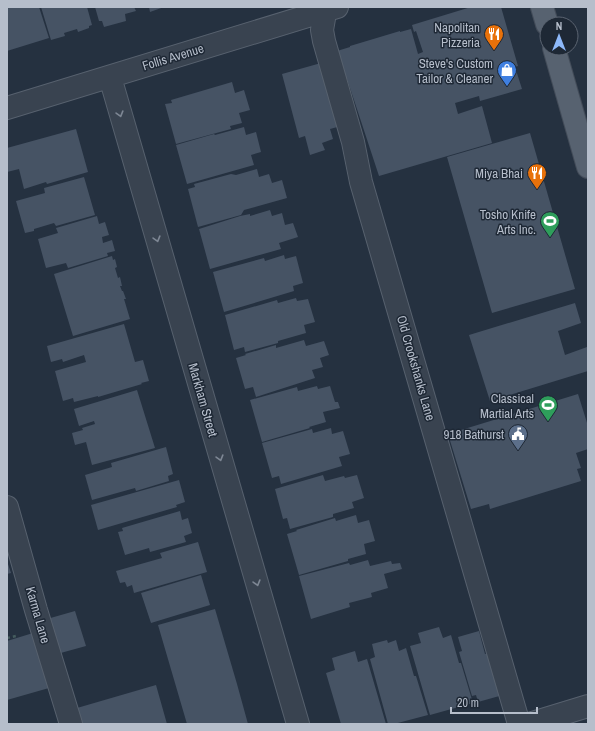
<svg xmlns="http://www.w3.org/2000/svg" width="595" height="731" viewBox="0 0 595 731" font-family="'Archivo Narrow',sans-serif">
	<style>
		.building { fill: #465364 }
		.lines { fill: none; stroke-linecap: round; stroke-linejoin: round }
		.minor-casing { stroke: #57616e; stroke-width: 24 }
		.major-casing { stroke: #434c59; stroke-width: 24 }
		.path { stroke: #455c5e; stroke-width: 2.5; stroke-dasharray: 3 3; stroke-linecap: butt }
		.minor { stroke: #394350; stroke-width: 22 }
		.major { stroke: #576270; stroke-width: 22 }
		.oneway { stroke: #7e8794 }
		.labels { text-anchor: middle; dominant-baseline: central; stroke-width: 3; stroke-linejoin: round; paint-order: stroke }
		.poi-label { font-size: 13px; fill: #b6becb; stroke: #1e2835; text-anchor: end }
		.street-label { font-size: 13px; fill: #b6becb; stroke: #1e2835 }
	</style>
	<rect width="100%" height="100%" fill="#253140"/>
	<path class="building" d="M7,7H39L49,38L7,51Z
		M41,7H87L92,25L89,26V28L78,32L77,29L64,33L65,36L51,40Z
		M95,7H134L136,11L125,14L126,21L104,27L102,21H99Z
		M149,7H164L150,12Z
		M471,7H501L518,66L515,67L522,89L480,101L479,96L455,103L458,114L482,106L492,143L379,176L354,100L347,79L346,80L337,51L350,47V46L400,31V32L411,29L418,54L423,52L416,31L414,32L412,25Z
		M321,63L341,126L330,129L333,139L322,143L325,150L310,155L305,136L299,138L282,74Z
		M232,82L235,93L244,90L250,110L239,113L242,123L230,126L231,129L176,144L165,104L172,103L171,100Z
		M244,127L246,135L256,132L261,152L251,155L254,165L187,184L176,145L214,134L215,135Z
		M76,129L88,172L47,184L46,182L24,189L19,169L7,172V148Z
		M530,133L575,289L492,313L447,157Z
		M257,169L259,177L269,174L272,183L282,180L287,198L244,210L241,215L198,227L188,189L195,187L194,184L231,174L236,175Z
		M84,177L95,215L56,226L54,223L34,229V231L25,233L16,201L45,193L44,188Z
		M270,210L272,216L282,213L285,225L293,223L298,237L279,243L281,249L210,269L199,229L240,216L250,214V216Z
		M97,216L99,224L105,222L109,235L102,237L103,243L112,240L115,251L107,253L108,256L68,268L66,263L46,268L38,239L58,233L56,228Z
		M284,255L285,259L296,256L303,283L293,286L294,291L224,312L213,272L264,258L265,261Z
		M112,256L113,260L115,259L117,267L115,268L118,278L120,277L122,286H120L122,291H123L126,299H124L130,319L73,336L54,274Z
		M296,298L297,301L308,299L315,322L304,325L306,333L278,341V343L245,352L244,347L234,350L225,315L277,300L278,303Z
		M575,303L581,323L558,331L565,355L587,347L588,350V371L490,401L469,335Z
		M124,324L135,362L143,360L149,381L141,383L142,384L98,397V396L74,402L73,398L63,401L55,371L86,362L84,355L63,362L62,359L51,362L47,346Z
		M304,340L306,346L324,341L329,355L320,358L323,367L312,370L315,378L256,397L253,387L245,389L236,358L246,355L245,354L276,345V348Z
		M317,386L318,389L330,386L335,402H338L340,408L323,412L326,422L309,427L310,428L262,442L250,400L297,387L298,391Z
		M137,390L155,448L92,465L86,442L75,445L72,433L83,430L82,428L95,424L94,421L79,426L74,409Z
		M578,394L588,426V449L576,453L581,468L577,469L581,481L490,509L489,504L471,509L448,434Z
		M331,428L332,434L343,431L350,454L339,457L342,466L281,484L279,476L272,478L262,443L312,429L313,433Z
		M166,447L173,474L168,476L169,481L136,491L135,488L92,500L85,475L112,467L111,463Z
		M323,475L325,481L344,476L345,478L357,475L364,498L352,502L354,508L333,514V517L290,529L287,518L283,519L275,489Z
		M179,480L185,502L176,505L177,507L98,530L91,505Z
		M180,511L182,520L188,518L192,533L184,536L186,542L150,552L149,548L125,555L118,532L123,531L122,528Z
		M356,515L358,523L369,520L375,541L364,544L366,554L348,559V561L299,575L287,534L297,531L296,530L335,518L336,521Z
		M198,542L207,572L134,593L132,585L127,587L125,582L120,583L116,571L162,558L160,553Z
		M368,560L370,566L391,561L392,564L400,563L402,569L384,574L388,588L371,593L372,597L349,603L350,607L311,619L299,576L349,563L350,565Z
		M7,561L11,573L7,574Z
		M201,575L210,605L151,623L141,593Z
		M215,609L237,684L248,724H187L158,625Z
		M75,611L86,646L57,654L47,619Z
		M439,627L443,638L451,635L459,663H461L473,703L430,715L410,646L421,643L418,633Z
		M479,631L485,654L492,652L503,695L478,702L476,695L472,696L459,652L462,651L458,637Z
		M33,633L49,688L7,700V641Z
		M387,640L388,643L396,640L399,651L406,648L414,676H416L428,715L394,724H388L370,659L375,657L372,644Z
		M355,651L358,662L367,659L386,724H341L326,673L335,670L332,658Z
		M156,685L167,724H82L77,708Z"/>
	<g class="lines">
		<g class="minor-casing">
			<path id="minor" d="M326,7L322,30L324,41L353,142L361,182L519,724
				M110,77L298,724
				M7,108L337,7
				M7,507L36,610L71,724
				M529,724L588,706"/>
		</g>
		<g class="major-casing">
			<path id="major" d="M542,7L547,24
				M554,48L588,167"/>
		</g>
		<path class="path" d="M7,638L16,636"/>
		<use href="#minor" class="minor"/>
		<use href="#major" class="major"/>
	</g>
	<defs><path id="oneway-chevron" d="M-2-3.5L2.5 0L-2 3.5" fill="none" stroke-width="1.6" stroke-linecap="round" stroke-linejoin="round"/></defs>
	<g class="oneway">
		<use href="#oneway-chevron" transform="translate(120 114) rotate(74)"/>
		<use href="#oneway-chevron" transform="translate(157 239) rotate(74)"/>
		<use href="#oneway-chevron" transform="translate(220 458) rotate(74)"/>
		<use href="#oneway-chevron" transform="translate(257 583) rotate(74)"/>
	</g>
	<defs>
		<g id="restaurant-pin" transform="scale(1)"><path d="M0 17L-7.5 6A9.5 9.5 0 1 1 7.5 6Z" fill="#e8710a" stroke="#1e2835"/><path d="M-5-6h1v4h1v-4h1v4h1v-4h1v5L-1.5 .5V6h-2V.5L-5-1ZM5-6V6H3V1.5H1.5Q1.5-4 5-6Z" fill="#fff"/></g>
		<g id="shop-pin" transform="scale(1)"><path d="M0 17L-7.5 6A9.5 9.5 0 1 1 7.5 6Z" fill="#3f7fe0" stroke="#1e2835"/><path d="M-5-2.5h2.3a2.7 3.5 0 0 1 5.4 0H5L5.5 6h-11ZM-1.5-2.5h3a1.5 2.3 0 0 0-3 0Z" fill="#fff"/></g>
		<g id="stadium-pin" transform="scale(1)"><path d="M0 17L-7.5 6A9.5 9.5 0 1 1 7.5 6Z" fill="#2e9e5b" stroke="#1e2835"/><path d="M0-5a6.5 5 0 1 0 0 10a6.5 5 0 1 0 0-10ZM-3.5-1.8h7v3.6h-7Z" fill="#fff"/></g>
		<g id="civic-pin" transform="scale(1)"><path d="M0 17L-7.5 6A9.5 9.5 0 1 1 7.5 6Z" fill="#5c6f8a" stroke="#1e2835"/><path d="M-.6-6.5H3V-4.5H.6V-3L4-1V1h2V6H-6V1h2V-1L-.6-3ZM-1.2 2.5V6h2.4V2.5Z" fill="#fff"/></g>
	</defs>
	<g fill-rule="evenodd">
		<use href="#restaurant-pin" x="494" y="34"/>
		<use href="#shop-pin" x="507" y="70"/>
		<use href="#restaurant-pin" x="537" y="173"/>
		<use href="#stadium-pin" x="550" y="221"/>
		<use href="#stadium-pin" x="548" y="405"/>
		<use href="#civic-pin" x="518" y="434"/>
	</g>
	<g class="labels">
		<g class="poi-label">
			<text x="480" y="27">Napolitan<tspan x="480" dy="15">Pizzeria</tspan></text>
			<text x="493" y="63">Steve's Custom<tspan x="493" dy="15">Tailor &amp; Cleaner</tspan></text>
			<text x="523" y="173">Miya Bhai</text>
			<text x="536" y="214">Tosho Knife<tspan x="536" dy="15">Arts Inc.</tspan></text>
			<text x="534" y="398">Classical<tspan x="534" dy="15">Martial Arts</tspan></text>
			<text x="504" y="434">918 Bathurst</text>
		</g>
		<g class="street-label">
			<text transform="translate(173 57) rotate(-17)">Follis Avenue</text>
			<text transform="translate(416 368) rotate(74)">Old Crookshanks Lane</text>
			<text transform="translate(203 400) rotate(74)">Markham Street</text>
			<text transform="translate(38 615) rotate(74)">Karma Lane</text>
		</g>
	</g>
	<rect width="595" height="731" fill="none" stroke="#b6becb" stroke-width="16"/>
	<g transform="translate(559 36)"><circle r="19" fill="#1e2835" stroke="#5b6471"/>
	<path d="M0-3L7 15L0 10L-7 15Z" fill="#8db8f9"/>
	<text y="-6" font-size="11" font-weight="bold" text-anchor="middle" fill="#b6becb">N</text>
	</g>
	<path d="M451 707v6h86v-6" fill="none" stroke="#b6becb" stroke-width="2"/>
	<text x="457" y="707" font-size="12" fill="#b6becb" stroke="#1e2835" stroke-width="3" paint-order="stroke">20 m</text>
</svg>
